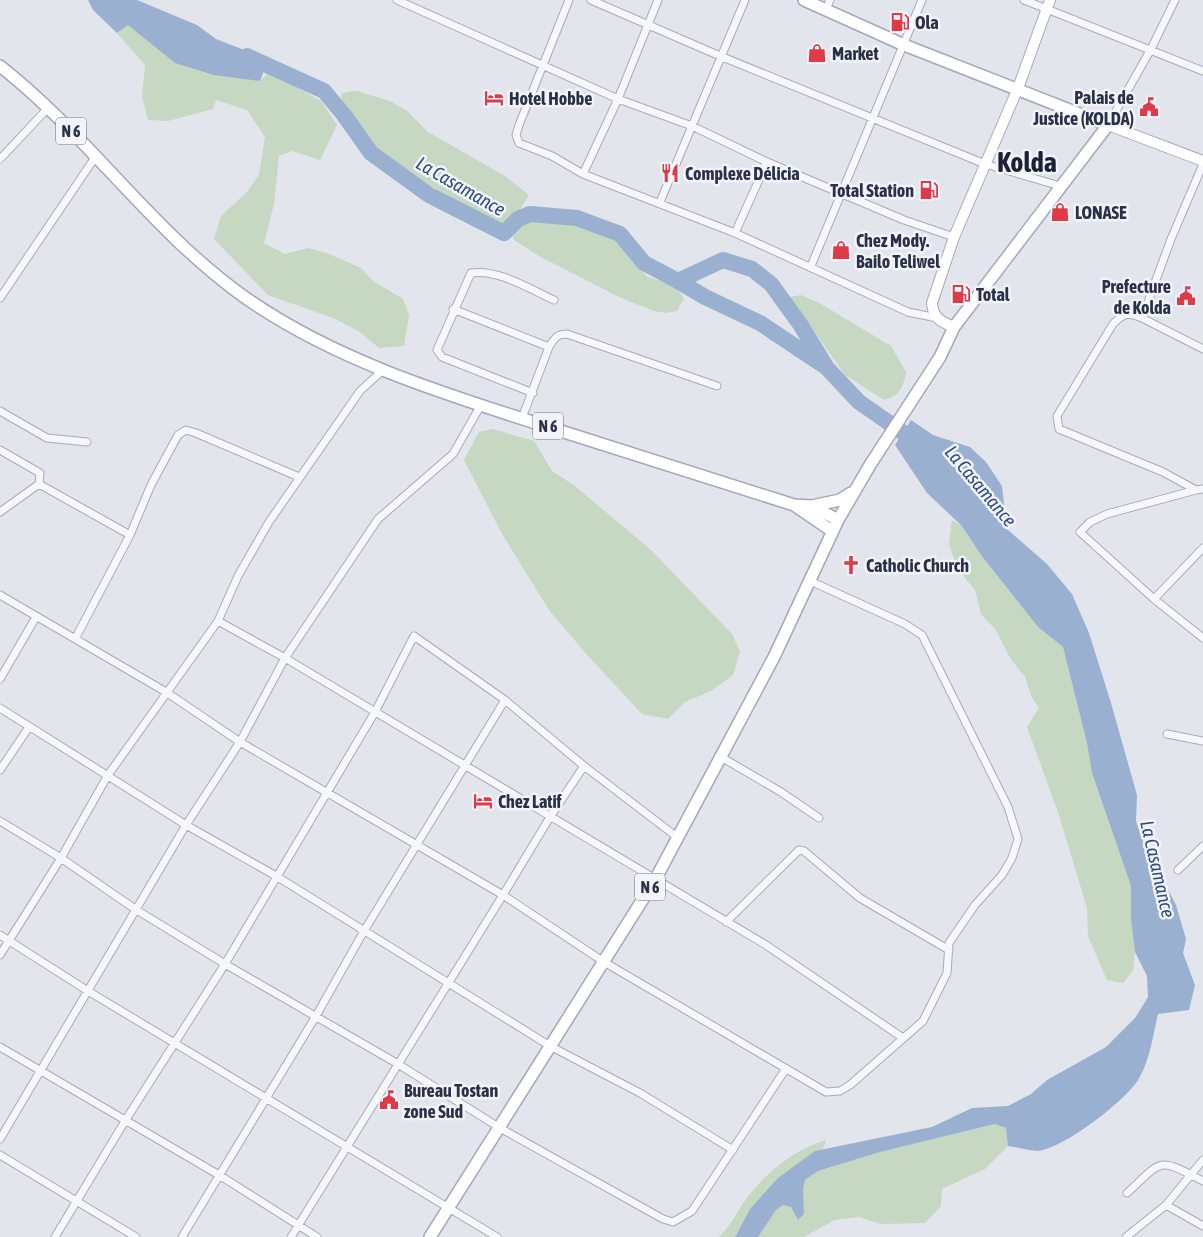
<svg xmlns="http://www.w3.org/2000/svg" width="1203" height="1237" viewBox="0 0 1203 1237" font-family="'Asap Condensed',sans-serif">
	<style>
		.green { fill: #c6d7c2 }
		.water { fill: #99b0d0 }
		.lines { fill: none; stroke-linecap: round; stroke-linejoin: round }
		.river { stroke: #99b0d0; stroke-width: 16 }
		.minor-casing { stroke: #a6abb7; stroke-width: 9 }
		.secondary-casing { stroke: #a6abb7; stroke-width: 12 }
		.primary-casing { stroke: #a0a8b9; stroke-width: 14 }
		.minor { stroke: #f5f7fa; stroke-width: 7 }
		.secondary { stroke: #fff; stroke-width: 10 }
		.primary { stroke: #fff; stroke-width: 11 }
		.labels { text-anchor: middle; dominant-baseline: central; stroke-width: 5; stroke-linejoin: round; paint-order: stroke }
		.shield { fill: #f2f4f9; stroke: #656c7c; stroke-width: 1 }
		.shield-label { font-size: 16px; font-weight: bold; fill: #283146 }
		.poi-label { font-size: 18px; font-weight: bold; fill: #283146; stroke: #f2f4f9; text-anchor: start }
		.water-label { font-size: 19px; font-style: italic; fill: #2d4c7f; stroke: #f2f4f9 }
		.town-label { font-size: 28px; font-weight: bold; fill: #1a2237; stroke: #f2f4f9 }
	</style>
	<rect width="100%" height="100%" fill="#e2e5ec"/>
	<path class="green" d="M128,24L175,63L260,81L267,74L281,78L321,101L337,125L320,160L292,151L279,156L274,204L264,243L285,254L309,248L329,254L361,268L373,281L403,299L409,315L404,346L379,348L360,332L333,318L268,295L214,239L221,216L247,192L259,175L265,137L247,110L216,100L213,109L168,121L148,120L142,96L145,65L117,33Z
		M357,91L390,101L406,110L428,132L505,176L529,195L512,222L501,227L388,161L372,148L341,102L342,93Z
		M523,222H574L621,243L647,277L675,285L684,299L677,311L666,313L654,311L621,298L539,256L514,240L510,227Z
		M801,295L821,304L891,346L906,372C903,388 900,395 884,400L845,375L790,297Z
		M493,429L534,441L552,471L575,486L651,550L732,634L740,652L733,675L711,691L685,702L668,719L642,714L589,657L549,610L501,532L464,460L479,432Z
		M952,520L962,526L981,555L1038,627L1063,647L1087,743L1092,773L1131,886V919L1135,952L1133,971L1123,983L1107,980L1088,936L1087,908L1058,812L1027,727L1039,708L1032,698L1025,677L1010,658L996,630L981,614L975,590L957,568L949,544Z
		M995,1124L1006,1128L1008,1146L985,1169L942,1189L941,1206L925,1223L881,1224L859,1217L835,1220L804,1237H758L776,1210L783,1205L791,1207L798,1219L803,1214V1190L805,1180L818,1171L880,1152Z
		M826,1140L823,1149L815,1151L750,1209L735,1237H719C730,1227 737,1212 746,1199C767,1172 793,1150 826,1140Z"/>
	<path class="water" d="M88,0H137L197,25L216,39L247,51L269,57L260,81L214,75L175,63L128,25L117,33L93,10Z
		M911,420L933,435L970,447L986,462L1002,486L1007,529L1047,564L1072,594L1089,633L1111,703L1137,795L1136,821L1146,851L1161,864L1162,878L1176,905L1186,939L1183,953L1195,985L1189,1010L1158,1014C1153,1035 1150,1061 1138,1080C1124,1102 1064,1148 1038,1151C1029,1151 1017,1147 1008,1146L1006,1128L995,1124L880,1152L818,1171L805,1180L803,1190L804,1214L798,1220L791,1207L783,1205L776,1210L758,1237H735L750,1209L778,1178L815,1151L932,1127L972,1108L1008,1106L1031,1094L1047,1080L1106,1047L1135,1018L1148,997L1147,976L1135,952L1131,919V886L1092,773L1087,743L1063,647L1038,627L981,555L962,526L927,493L895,445Z"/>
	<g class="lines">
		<path class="river" d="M247,56L324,91L344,115L371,153L429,195L504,233L518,219L530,214L577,218L620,234L644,263L678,281L723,260L752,269L771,284L800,324L827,368L859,402L921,445
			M678,281L705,297L760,323L823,365"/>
		<g class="minor-casing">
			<path id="minor" d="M397,0L618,99L692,126L767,162L904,220L954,237
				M569,0L519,125L516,135L519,143L552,156L583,174L735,233L908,312L937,318
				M591,0L720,56L985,164L1060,186
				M1024,0L1203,71
				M826,9L830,0
				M1108,125L1151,49L1175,0
				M0,159L48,108
				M1203,164L1171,239L1142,318L1203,349
				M583,174L618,99L658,0
				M660,202L745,0
				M735,233L767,162
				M811,266L922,0
				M0,298L96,156
				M453,309L549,347
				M1142,318C1128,312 1124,313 1113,324L1057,416L1059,429L1163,472L1196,490L1203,489
				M533,393L442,357L437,350L471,273C498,269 530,289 554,300
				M0,411L47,438L87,442
				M522,418L549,347C554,339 556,334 567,334L717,386
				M0,450L40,473L39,484L0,512
				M39,484L130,535
				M1196,490L1107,514L1090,522L1080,532L1154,599L1203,638
				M0,595L166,692L240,742L503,895L604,962L826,1092L840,1091L850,1085L923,1021L947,973L949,943L975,905L1002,875L1012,858L1018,839L1008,807L922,635L905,624L808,580
				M1154,599L1203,548
				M218,621L285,658L766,945L903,1038
				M75,639L130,535L151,485L178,435L186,430L196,433L299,477
				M0,679L36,617
				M0,708L186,825L276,876L550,1046L640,1093L733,1150
				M1167,734L1203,741
				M721,757L781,792L819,818
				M0,770L29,727
				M0,821L61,858L135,909L225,964L398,1064L500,1128L663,1219L673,1222L692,1211L785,1070
				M1178,870L1203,846
				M726,922L799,850L804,851L860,898L949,950
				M0,935L88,991L497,1237
				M0,955L61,858L108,775L218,621L238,576L269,522L360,391L383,370
				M0,1047L219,1175L317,1237
				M0,1139L186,825L240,742L285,658L378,519L453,454L481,405
				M0,1155L136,1237
				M1127,1193C1164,1159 1157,1157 1203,1181
				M1166,1205L1203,1226
				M55,1237L125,1121L225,964L375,712L414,636L505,700L584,766L677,837
				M182,1237L316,1016L364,931L505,700
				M291,1237L503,895L550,817L584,766
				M1126,1237L1166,1205L1203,1160"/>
		</g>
		<g class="secondary-casing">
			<path id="secondary" d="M1108,125L1203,161
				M954,327C941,322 933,318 932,303L954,237L1018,88L1050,0"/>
		</g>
		<g class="primary-casing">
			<path id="primary" d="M0,66C88,135 151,230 243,296C332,359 441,393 545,426C628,452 711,478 794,505L812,506L838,520
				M794,505L832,531
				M812,506L840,500L851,493
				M430,1237L655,880L774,657L838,520L870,465L940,357L954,327L1108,125L904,45L804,0"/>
		</g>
		<use href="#minor" class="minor"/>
		<use href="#secondary" class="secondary"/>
		<use href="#primary" class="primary"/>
	</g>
	<defs>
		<g id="fuel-bare" transform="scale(1.5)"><path d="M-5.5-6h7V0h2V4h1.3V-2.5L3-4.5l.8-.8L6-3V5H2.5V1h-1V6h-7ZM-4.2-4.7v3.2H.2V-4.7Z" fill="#de3a48" stroke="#f2f4f9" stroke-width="2.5" paint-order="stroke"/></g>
		<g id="shop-bare" transform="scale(1.5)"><path d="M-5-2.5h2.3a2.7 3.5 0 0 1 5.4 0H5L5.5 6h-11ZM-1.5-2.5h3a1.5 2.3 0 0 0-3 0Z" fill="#de3a48" stroke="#f2f4f9" stroke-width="2.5" paint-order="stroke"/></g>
		<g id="hotel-bare" transform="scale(1.5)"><path d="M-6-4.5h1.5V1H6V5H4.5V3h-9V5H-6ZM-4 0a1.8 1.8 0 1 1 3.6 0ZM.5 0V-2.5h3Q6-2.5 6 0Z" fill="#de3a48" stroke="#f2f4f9" stroke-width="2.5" paint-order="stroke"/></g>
		<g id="civic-bare" transform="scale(1.5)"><path d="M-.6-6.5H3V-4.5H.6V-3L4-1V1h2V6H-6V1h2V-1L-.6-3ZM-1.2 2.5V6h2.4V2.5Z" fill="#de3a48" stroke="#f2f4f9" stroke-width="2.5" paint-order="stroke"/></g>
		<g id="restaurant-bare" transform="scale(1.5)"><path d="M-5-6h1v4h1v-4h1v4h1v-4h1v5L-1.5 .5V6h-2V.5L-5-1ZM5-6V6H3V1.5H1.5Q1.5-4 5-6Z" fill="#de3a48" stroke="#f2f4f9" stroke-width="2.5" paint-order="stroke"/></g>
		<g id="church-bare" transform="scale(1.5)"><path d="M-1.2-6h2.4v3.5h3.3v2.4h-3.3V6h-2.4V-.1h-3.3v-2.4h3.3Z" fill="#de3a48" stroke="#f2f4f9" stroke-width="2.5" paint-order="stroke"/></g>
	</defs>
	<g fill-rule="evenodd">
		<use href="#fuel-bare" x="900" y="22"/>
		<use href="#shop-bare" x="817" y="53"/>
		<use href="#hotel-bare" x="494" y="98"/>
		<use href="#civic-bare" x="1149" y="107"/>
		<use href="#restaurant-bare" x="670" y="173"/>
		<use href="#fuel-bare" x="929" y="190"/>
		<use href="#shop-bare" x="1060" y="212"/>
		<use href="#shop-bare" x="841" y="250"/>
		<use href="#fuel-bare" x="961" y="294"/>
		<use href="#civic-bare" x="1186" y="296"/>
		<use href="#church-bare" x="851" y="565"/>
		<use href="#hotel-bare" x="483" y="801"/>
		<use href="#civic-bare" x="389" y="1100"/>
	</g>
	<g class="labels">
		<g class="shield">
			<rect x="56" y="117.5" width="30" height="27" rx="4"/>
			<rect x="533" y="412.5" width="30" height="27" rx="4"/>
			<rect x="635" y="873.5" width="30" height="27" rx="4"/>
		</g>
		<g class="shield-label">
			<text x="71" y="131">N 6</text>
			<text x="548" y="426">N 6</text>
			<text x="650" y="887">N 6</text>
		</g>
		<g class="poi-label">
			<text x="915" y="22">Ola</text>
			<text x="832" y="53">Market</text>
			<text x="1134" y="97" text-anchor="end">Palais de<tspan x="1134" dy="21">Justice (KOLDA)</tspan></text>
			<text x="509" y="98">Hotel Hobbe</text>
			<text x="685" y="173">Complexe Délicia</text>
			<text x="914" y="190" text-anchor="end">Total Station</text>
			<text x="1075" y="212">LONASE</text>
			<text x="856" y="240">Chez Mody.<tspan x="856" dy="21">Bailo Teliwel</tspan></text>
			<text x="1171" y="286" text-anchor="end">Prefecture<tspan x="1171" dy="21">de Kolda</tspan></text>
			<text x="976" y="294">Total</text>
			<text x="866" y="565">Catholic Church</text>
			<text x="498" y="801">Chez Latif</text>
			<text x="404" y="1090">Bureau Tostan<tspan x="404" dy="21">zone Sud</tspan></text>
		</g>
		<g class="water-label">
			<text transform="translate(461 186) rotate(30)">La Casamance</text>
			<text transform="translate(981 486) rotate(50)">La Casamance</text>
			<text transform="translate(1158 869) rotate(77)">La Casamance</text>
		</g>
		<g class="town-label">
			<text x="1027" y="162">Kolda</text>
		</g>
	</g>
</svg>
